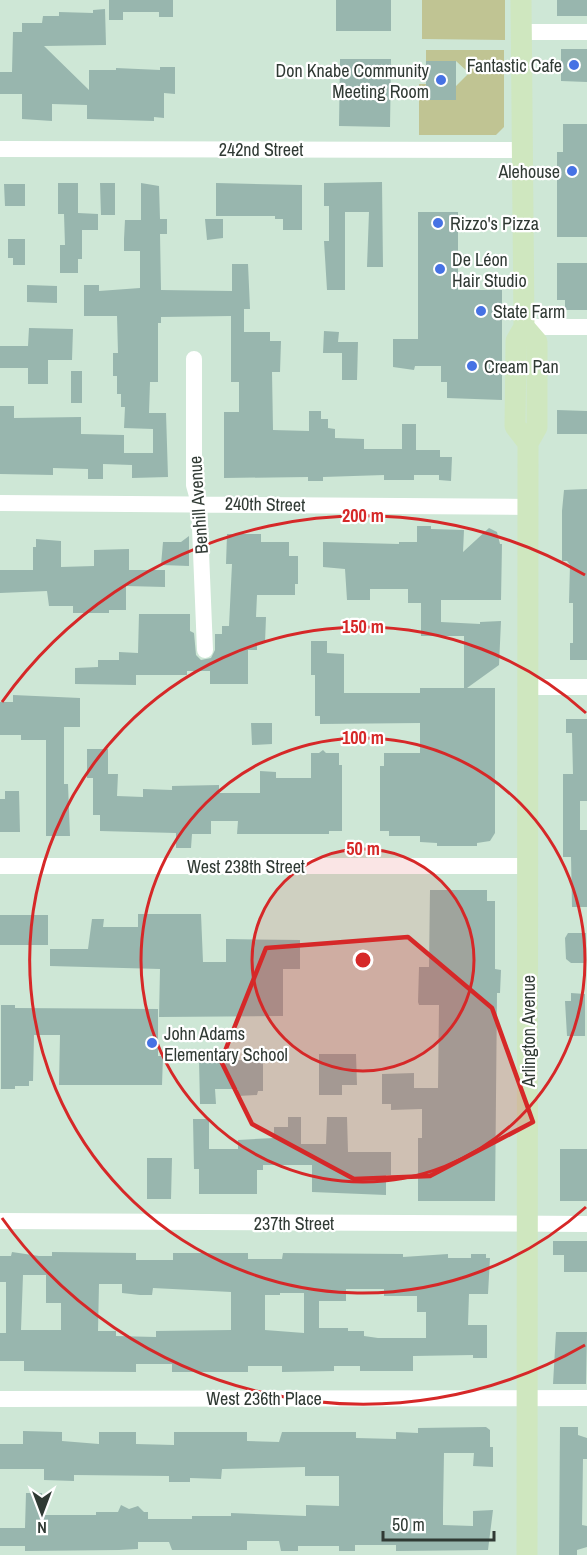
<svg xmlns="http://www.w3.org/2000/svg" width="587" height="1555" viewBox="0 0 587 1555" font-family="'Archivo Narrow',sans-serif">
	<style>
		.green { fill: #c0c493 }
		.building { fill: #98b6ae; fill-rule: evenodd }
		.lines { fill: none; stroke-linecap: round; stroke-linejoin: round }
		.minor { stroke: #fff; stroke-width: 16 }
		.major { stroke: #cfe7bf; stroke-width: 21 }
		.marked { fill: #d62828; fill-opacity: 0.2; stroke: #d62828; stroke-width: 4.5; stroke-linejoin: round }
		.ring { fill: none; stroke: #d62828; stroke-width: 3 }
		.poi-dot { fill: #4672e4; stroke: #fff; stroke-width: 2 }
		.labels { text-anchor: middle; dominant-baseline: central; stroke-width: 4.5; stroke-linejoin: round; paint-order: stroke }
		.poi-label { font-size: 18px; fill: #303a34; stroke: #fff; text-anchor: start }
		.street-label { font-size: 18px; fill: #303a34; stroke: #fff }
		.centre { fill: #d62828; stroke: #fff; stroke-width: 3 }
		.ring-label { font-size: 18px; text-anchor: middle; font-weight: bold; fill: #d62828; stroke: #fff; stroke-width: 4.5; stroke-linejoin: round; paint-order: stroke }
	</style>
	<rect width="100%" height="100%" fill="#cee7d6"/>
	<path class="green" d="M422,0H505V40L422,39Z
		M426,50H504V127L496,135H419V84H426V100H456V86L469,73L456,61H426Z"/>
	<path class="building" d="M109,0H173V17H159V12H123V20H109Z
		M336,0H391V31H336Z
		M557,0H587V16H557Z
		M105,9L106,45L44,46L89,90V70H116V68L160,70V67H175V94L164,93V118L154,117V121L87,119V105L52,104V121L22,119V94H0V72H12L13,32H22V23H42L43,16H59V12L93,13V10Z
		M561,49H587V82L561,81Z
		M340,59H391L390,127L339,126Z
		M426,61H456V100H426Z
		M563,124H587V237H557V152H563Z
		M382,182L383,267H367L369,212H345V290H327L324,241H329V206H324V183Z
		M58,183H78V213L98,214V230H82V259H78V273H60V245H65L64,214H58Z
		M100,183H115V215H101Z
		M141,183L159,186L160,219H167V234H160L161,290L232,291V264H248L250,309H244V332H270V341H281L280,372H272L273,430L309,431V411H321V419H328V428L335,429V438L364,439V449H402V424H416V450H440V457H452L451,481L439,480V475H414V480H384V475L323,477V481H308V477L224,478V412H239V382H231V316L161,317V323H158V382H150L149,413H166L168,477L132,478V465L103,464V479H88V469L53,468V475L0,474V406H14V418L81,417V434L124,435V453H153V429L124,428L125,407H121V394H117V376H113V353H118L117,316H84V285H99V291L140,288V251H124V239L125,220H141Z
		M216,183L302,185V230H283V219H275V216H216Z
		M4,184H25V206H5Z
		M418,212H458V290H502V400L447,398V382H441V366H415L414,370L393,367V339H418Z
		M205,219H223V238L207,240Z
		M8,239H25V265H13V258H8Z
		M557,263H587V310H565V300H557Z
		M27,285L57,286V303L27,302Z
		M29,328L73,329L72,360H48V384H28V368H0V346H28Z
		M324,331L339,332L338,342H358L357,380H342V353H323Z
		M71,371H82V403H71Z
		M557,410L587,411V434H557Z
		M587,489V660H570V643H573V603H569L570,565L567,561H562V511L564,490Z
		M417,526H431V529L464,530L463,552L489,528L497,532L500,544H502L501,600H441V622L480,624V622L501,621L499,665L467,688H495V833L490,841L477,843V846H437V843L420,842V836H389V831H380V766H384V753H420V723L320,724V716H315V675H311V641H327V653L344,654V693H420V688H464V636H421V603H408V589H370V600H347L345,569L323,567V542L399,544V542H417Z
		M227,534H261V542H289V556H298V584H295V595H257L256,617H266L265,643H257V650H248V684H210V671H187V675H136V685L75,684V668L98,667V660H119V652L138,653L139,614H190V631L194,633L196,655L201,660L211,658L215,650V634H222V626H229L232,564H226Z
		M189,536V566L161,565L163,542H181Z
		M36,539L61,541V567L94,566V550L129,549V570H165V587L126,586V610H109V613H73V606H49L47,591L0,593V570H33V547H36Z
		M13,695L80,698V727H64V784H68L70,836H46V740H21V735H0V702H13Z
		M566,719H587V801H580V830H587V907H572L571,857H563V774H573L572,733H566Z
		M251,723H272V744L252,745Z
		M87,749H108V774H118L117,796L143,797V789L172,790V786L219,785V793H260V771L276,772V778H311V753H319L323,750L326,753H339V765H342V831H329V834H237L238,821H211V834H192L191,848H176V833L100,831V815H93V778H87Z
		M5,791H19L20,832H0V799H5Z
		M430,890H487V901H495V969L501,970L500,993H497L495,1201H418V1138H422V1109L391,1110V1104H382V1074L414,1073V1088H438L439,1005H419L418,1002L419,967H429Z
		M138,914H201L203,962H226V939L300,940V969H283V1016L159,1017L160,969L50,966V949H88L92,919H104L103,927H138Z
		M0,915H48V945H0Z
		M568,933H586V963H571L566,959L565,938Z
		M571,993L585,994V1036H567L565,1001H571Z
		M1,1005H15V1008L158,1009V1056H163L162,1085H59L60,1035H34L33,1081H29V1086H15V1089H1Z
		M319,1054H356L357,1085H342V1095H319Z
		M199,1060H263V1091H258L257,1095L238,1096V1089H215L216,1104H200Z
		M288,1117H301V1144H326L327,1117H347L348,1152H391V1175H386V1195L312,1192V1165H263V1170H257V1194H199V1169H194L193,1119H209V1149H238V1140L274,1138V1127H288Z
		M560,1149H587V1201H560Z
		M147,1158H172L171,1199H147Z
		M553,1241H587V1272H564V1255H553Z
		M12,1252L39,1256H52V1252L136,1253V1260H173V1253H248V1259H282L283,1253L403,1254V1257L448,1254V1258H471V1254H486V1258H490L488,1294H469L468,1325H487V1358H473V1355L413,1356V1371H360V1366H334V1371L282,1372V1366H248V1372H172V1364H136V1372L24,1371V1361H0V1333H6V1282H0V1256H11ZM23,1275H46V1303H61V1330H21ZM99,1284H122V1293L140,1295H152L153,1288L231,1292V1330L156,1331V1337L116,1336V1331H98ZM346,1289H384V1296H417V1312H426V1338H378L364,1336V1331H348V1328H319V1301H346ZM280,1293H304V1333L265,1330V1295H280Z
		M556,1332H587L586,1384H553Z
		M486,1427L490,1430V1447H493V1467L473,1466L474,1453H444L443,1510V1525L473,1526V1511L493,1510L488,1550L396,1551V1545H355V1551H339V1546H298V1551H281L279,1541H247V1550H172L169,1542H138V1549L119,1550L25,1551V1546H0V1528H25L26,1493H42L41,1515H96V1512H118L121,1505L129,1509L138,1506L144,1512H148V1519H192V1516H231V1513L306,1516V1505L339,1506V1476H305V1467L222,1469L221,1479L190,1478V1482H169V1476L74,1475V1481L44,1480V1469H0V1444H23V1431L62,1432V1441L99,1444V1432H136V1444L174,1445V1432H247V1441L279,1442L282,1432H356V1438L396,1439V1432L418,1433V1428Z
		M560,1427H578V1435L587,1438V1459H583L582,1525L587,1526V1547L577,1550V1555H559Z"/>
	<g class="lines">
		<path class="minor" d="M521,32H587
			M0,149L521,150
			M524,327H587
			M194,359V485L199,503L205,650
			M0,503L529,507
			M529,687H587
			M0,866H528
			M0,1221L587,1224
			M0,1399L587,1398"/>
		<path class="major" d="M521,0L524,327L516,341L515,426L528,443
			M524,327L537,342V427L528,443L527,1555"/>
	</g>
	<path class="marked" d="M408,937L492,1008L533,1122L430,1176L354,1179L252,1124L221,1061L266,948Z"/>
	<circle cx="363" cy="960" r="111" fill="#d62828" fill-opacity=".12"/>
	<g class="ring">
		<circle cx="363" cy="960" r="111"/>
		<circle cx="363" cy="960" r="222"/>
		<path d="M586 1207A333 333 0 1 1 586 713"/>
		<path d="M585 1345A444 444 0 0 1 2 1218M2 702A444 444 0 0 1 585 575"/>
	</g>
	<g class="poi-dot">
		<circle cx="574" cy="65" r="6"/>
		<circle cx="441" cy="80" r="6"/>
		<circle cx="572" cy="171" r="6"/>
		<circle cx="438" cy="223" r="6"/>
		<circle cx="440" cy="269" r="6"/>
		<circle cx="481" cy="311" r="6"/>
		<circle cx="472" cy="366" r="6"/>
		<circle cx="152" cy="1043" r="6"/>
	</g>
	<g class="labels">
		<g class="poi-label">
			<text x="562" y="65" text-anchor="end">Fantastic Cafe</text>
			<text x="429" y="70" text-anchor="end">Don Knabe Community<tspan x="429" dy="21">Meeting Room</tspan></text>
			<text x="560" y="171" text-anchor="end">Alehouse</text>
			<text x="450" y="223">Rizzo's Pizza</text>
			<text x="452" y="259">De Léon<tspan x="452" dy="21">Hair Studio</tspan></text>
			<text x="493" y="311">State Farm</text>
			<text x="484" y="366">Cream Pan</text>
			<text x="164" y="1033">John Adams<tspan x="164" dy="21">Elementary School</tspan></text>
		</g>
		<g class="street-label">
			<text x="261" y="149">242nd Street</text>
			<text transform="translate(265 504) rotate(1)">240th Street</text>
			<text transform="translate(198 505) rotate(-94)">Benhill Avenue</text>
			<text x="246" y="866">West 238th Street</text>
			<text transform="translate(528 1031) rotate(-90)">Arlington Avenue</text>
			<text x="294" y="1223">237th Street</text>
			<text x="264" y="1398">West 236th Place</text>
		</g>
	</g>
	<circle cx="363" cy="960" r="9" class="centre"/>
	<g class="ring-label">
		<text x="363" y="522">200 m</text>
		<text x="363" y="633">150 m</text>
		<text x="363" y="744">100 m</text>
		<text x="363" y="855">50 m</text>
	</g>
	<g transform="translate(42 1513) rotate(180)" stroke="#ffffff" stroke-width="4.5" paint-order="stroke">
	<path d="M0-4.5L10 22L0 15L-10 22Z" fill="#303a34"/>
	<text y="-9" font-size="16" font-weight="bold" text-anchor="middle" fill="#303a34">N</text>
	</g>
	<path d="M383 1531v9h111v-9" fill="none" stroke="#303a34" stroke-width="3"/>
	<text x="392" y="1531" font-size="18" fill="#303a34" stroke="#ffffff" stroke-width="4.5" paint-order="stroke">50 m</text>
</svg>
